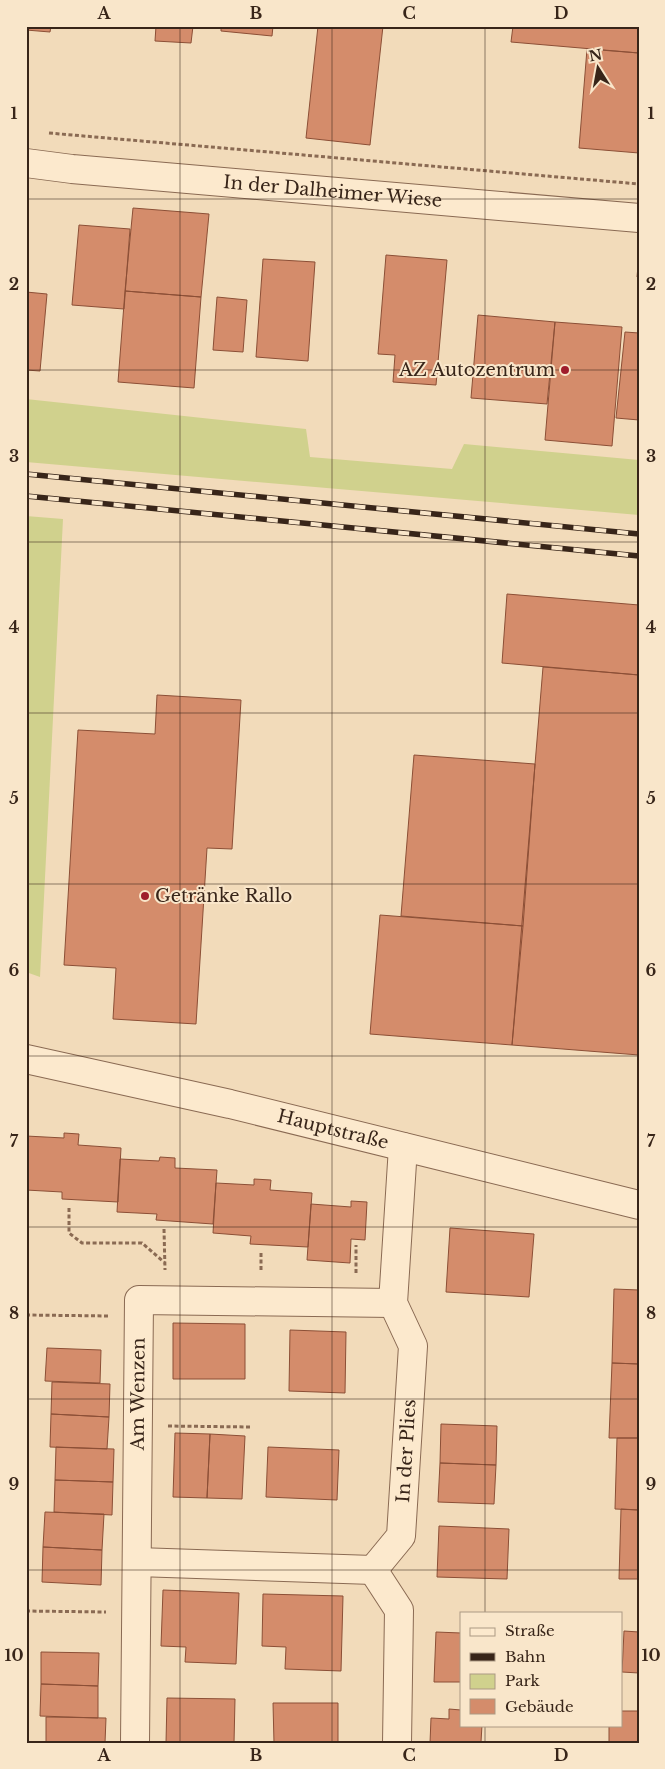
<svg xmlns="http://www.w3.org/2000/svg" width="665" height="1769" viewBox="0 0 665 1769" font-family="'Libre Baskerville',serif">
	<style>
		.green { fill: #d0d18d }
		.building { fill: #d48c6b; stroke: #8c4f36 }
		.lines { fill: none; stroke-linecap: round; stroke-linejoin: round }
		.minor-casing { stroke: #8a6a53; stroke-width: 30 }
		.path { stroke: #8a6a53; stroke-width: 3; stroke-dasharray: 4 2.5; stroke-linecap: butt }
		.minor { stroke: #fce9cd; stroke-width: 28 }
		.rail-casing { stroke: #382519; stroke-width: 5.5 }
		.rail { stroke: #f9e6ca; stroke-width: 4; stroke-dasharray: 11; stroke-linecap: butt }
		.grid { fill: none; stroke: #382519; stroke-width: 1; stroke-opacity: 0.55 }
		.poi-dot { fill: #9f1d2c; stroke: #f9e6ca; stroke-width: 2 }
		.labels { text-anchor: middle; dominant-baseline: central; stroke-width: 4; stroke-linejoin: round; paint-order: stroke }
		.street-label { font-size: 18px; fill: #382519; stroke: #f9e6ca }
		.poi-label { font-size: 18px; fill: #382519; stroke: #f9e6ca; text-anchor: end }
		.neatline { fill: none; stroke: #382519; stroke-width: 2 }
		.grid-label { font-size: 16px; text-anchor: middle; font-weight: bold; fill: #382519 }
	</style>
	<rect width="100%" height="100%" fill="#f2dbba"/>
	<path class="green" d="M26,399L306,429L310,457L452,469L464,444L639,460V515L26,462Z
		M26,516L63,519L40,977L26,972Z"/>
	<path class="building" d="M26,26H51L50,32L26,30Z
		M156,26H193L191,43L155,41Z
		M221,26H273L272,36L221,31Z
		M318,26H383L370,145L306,138Z
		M513,26H639V53L511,42Z
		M587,49L639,53V153L579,148Z
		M133,208L209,214L201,297L125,291Z
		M79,225L130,229L124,309L72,305Z
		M386,255L447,260L436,385L393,382L395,355L378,354Z
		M639,255V278L637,277Z
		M263,259L315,262L308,361L256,357Z
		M125,291L201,297L194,388L118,382Z
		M26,292L47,294L40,371L26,370Z
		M217,297L247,300L243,352L213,350Z
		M478,315L555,322L547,404L471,398Z
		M555,322L622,327L612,446L545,440Z
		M625,332L639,333V420L616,418Z
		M507,594L639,605V675L502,663Z
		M543,667L639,675V1055L512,1045Z
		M157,695L241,700L232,849L207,848L196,1024L113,1019L116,968L64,965L78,730L155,734Z
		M414,755L535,764L523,926L401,916Z
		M380,915L523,926L512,1045L370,1034Z
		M64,1133L79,1134L78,1145L121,1148L118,1202L62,1199V1192L26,1190V1136L64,1138Z
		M160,1157L175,1158V1168L217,1170L213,1224L156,1220L157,1214L117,1212L120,1159L159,1161Z
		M254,1179L271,1180L270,1190L312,1193L308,1247L250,1244L251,1236L213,1233L216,1183L254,1185Z
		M351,1201L367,1202L365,1240L351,1239L350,1263L307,1260L311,1204L351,1207Z
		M450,1228L534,1234L529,1297L446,1292Z
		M614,1289L639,1290V1364L612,1363Z
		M173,1323L245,1324V1379H173Z
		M290,1330L346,1332L345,1393L289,1391Z
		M47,1348L101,1350L100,1383L45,1381Z
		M612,1363L639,1364V1438H609Z
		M52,1382L110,1384L109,1417L51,1414Z
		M51,1414L109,1417L107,1449L50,1447Z
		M441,1424L497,1426L496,1465L440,1463Z
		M175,1433L210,1434L207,1498L173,1497Z
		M210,1434L245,1436L242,1499L207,1498Z
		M617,1438H639V1510L615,1509Z
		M56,1447L114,1449L113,1482L55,1480Z
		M268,1447L339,1450L337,1500L266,1497Z
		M440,1463L496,1465L494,1504L438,1502Z
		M55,1480L113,1482L112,1515L54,1512Z
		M621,1509L639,1510V1579H619Z
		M45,1512L104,1514L102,1550L43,1547Z
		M439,1526L509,1529L507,1579L437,1577Z
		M43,1547L102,1550L101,1585L42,1582Z
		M163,1590L239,1593L236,1664L185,1662L186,1647L161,1646Z
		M263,1594L343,1596L341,1671L285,1669L286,1647L262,1646Z
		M624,1631L639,1632V1673L622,1672Z
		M436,1632L461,1633V1682H434Z
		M41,1652L99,1653L98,1686L41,1684Z
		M41,1684L98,1686V1718L40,1716Z
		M167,1698L235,1699L234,1743H166Z
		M273,1703H338V1743H274Z
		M449,1709L461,1710V1725H482L481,1742L492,1743H430L431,1718L449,1719Z
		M621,1711H639V1743H609V1725H621Z
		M46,1717L106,1718L105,1743H46Z"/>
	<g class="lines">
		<g class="minor-casing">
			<g id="minor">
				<path id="s1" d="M26,163L72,169L639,218"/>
				<path id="s2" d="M26,1059L230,1104L639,1205"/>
				<path d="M137,1562L373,1570"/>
				<path id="s3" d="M135,1743L139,1300L393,1303"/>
				<path id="s4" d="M397,1743L399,1610L373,1570L401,1536L413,1346L393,1303L403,1147"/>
			</g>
		</g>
		<path class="path" d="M49,133L639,184
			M69,1208V1233L82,1243H142L165,1263
			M164,1229L165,1270
			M261,1253V1272
			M356,1273V1245
			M26,1315L110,1316
			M168,1426L250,1427
			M26,1611L106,1612"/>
		<use href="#minor" class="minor"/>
		<g class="rail-casing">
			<path id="rail" d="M26,474L639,534
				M26,496L639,556"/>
		</g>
		<use href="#rail" class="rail"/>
	</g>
	<path class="grid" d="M180,26V1743M332,26V1743M485,26V1613M26,199H639M26,370H639M26,542H639M26,713H639M26,884H639M26,1056H639M26,1227H639M26,1399H639M26,1570H639M485,1725V1743"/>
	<g class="poi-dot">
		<circle cx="565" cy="370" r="5"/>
		<circle cx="145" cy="896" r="5"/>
	</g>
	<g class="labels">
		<g class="street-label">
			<text stroke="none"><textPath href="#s1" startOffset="308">In der Dalheimer Wiese</textPath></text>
			<text stroke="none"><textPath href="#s2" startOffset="315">Hauptstraße</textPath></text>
			<text stroke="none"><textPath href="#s3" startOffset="349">Am Wenzen</textPath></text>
			<text stroke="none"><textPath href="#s4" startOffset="310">In der Plies</textPath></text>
		</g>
		<g class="poi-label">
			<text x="555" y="370">AZ Autozentrum</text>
			<text x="155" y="896" text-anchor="start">Getränke Rallo</text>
		</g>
	</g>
	<rect width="665" height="1769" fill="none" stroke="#f9e6ca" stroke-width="55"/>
	<rect x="460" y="1612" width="162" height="115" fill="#f9e6ca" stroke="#ac9983"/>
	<rect x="470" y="1628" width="25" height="8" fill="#fce9cd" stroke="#ac9983"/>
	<text x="505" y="1636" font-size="15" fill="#382519">Straße</text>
	<rect x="470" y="1653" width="25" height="8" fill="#382519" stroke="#ac9983"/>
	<text x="505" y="1662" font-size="15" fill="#382519">Bahn</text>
	<rect x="470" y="1674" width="25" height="15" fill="#d0d18d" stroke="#ac9983"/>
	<text x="505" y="1686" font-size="15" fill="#382519">Park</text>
	<rect x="470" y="1699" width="25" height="15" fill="#d48c6b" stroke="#ac9983"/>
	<text x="505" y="1712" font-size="15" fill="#382519">Gebäude</text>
	<g transform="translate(598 68) rotate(349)" stroke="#f9e6ca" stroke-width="4" paint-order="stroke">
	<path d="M0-4L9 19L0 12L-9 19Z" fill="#382519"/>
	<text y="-8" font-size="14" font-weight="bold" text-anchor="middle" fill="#382519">N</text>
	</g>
	<rect x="28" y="28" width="610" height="1714" class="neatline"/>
	<g class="grid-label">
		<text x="104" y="19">A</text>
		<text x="256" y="19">B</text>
		<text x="409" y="19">C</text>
		<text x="561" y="19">D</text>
		<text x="14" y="119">1</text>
		<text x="651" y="119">1</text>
		<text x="14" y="290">2</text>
		<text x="651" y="290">2</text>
		<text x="14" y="462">3</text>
		<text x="651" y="462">3</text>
		<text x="14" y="633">4</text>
		<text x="651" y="633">4</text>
		<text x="14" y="804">5</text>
		<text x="651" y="804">5</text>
		<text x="14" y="976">6</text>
		<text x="651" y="976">6</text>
		<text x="14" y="1147">7</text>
		<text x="651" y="1147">7</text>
		<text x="14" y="1319">8</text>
		<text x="651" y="1319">8</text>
		<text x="14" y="1490">9</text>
		<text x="651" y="1490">9</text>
		<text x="14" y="1661">10</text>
		<text x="651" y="1661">10</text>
		<text x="104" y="1761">A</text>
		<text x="256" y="1761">B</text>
		<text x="409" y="1761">C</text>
		<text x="561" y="1761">D</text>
	</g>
</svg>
